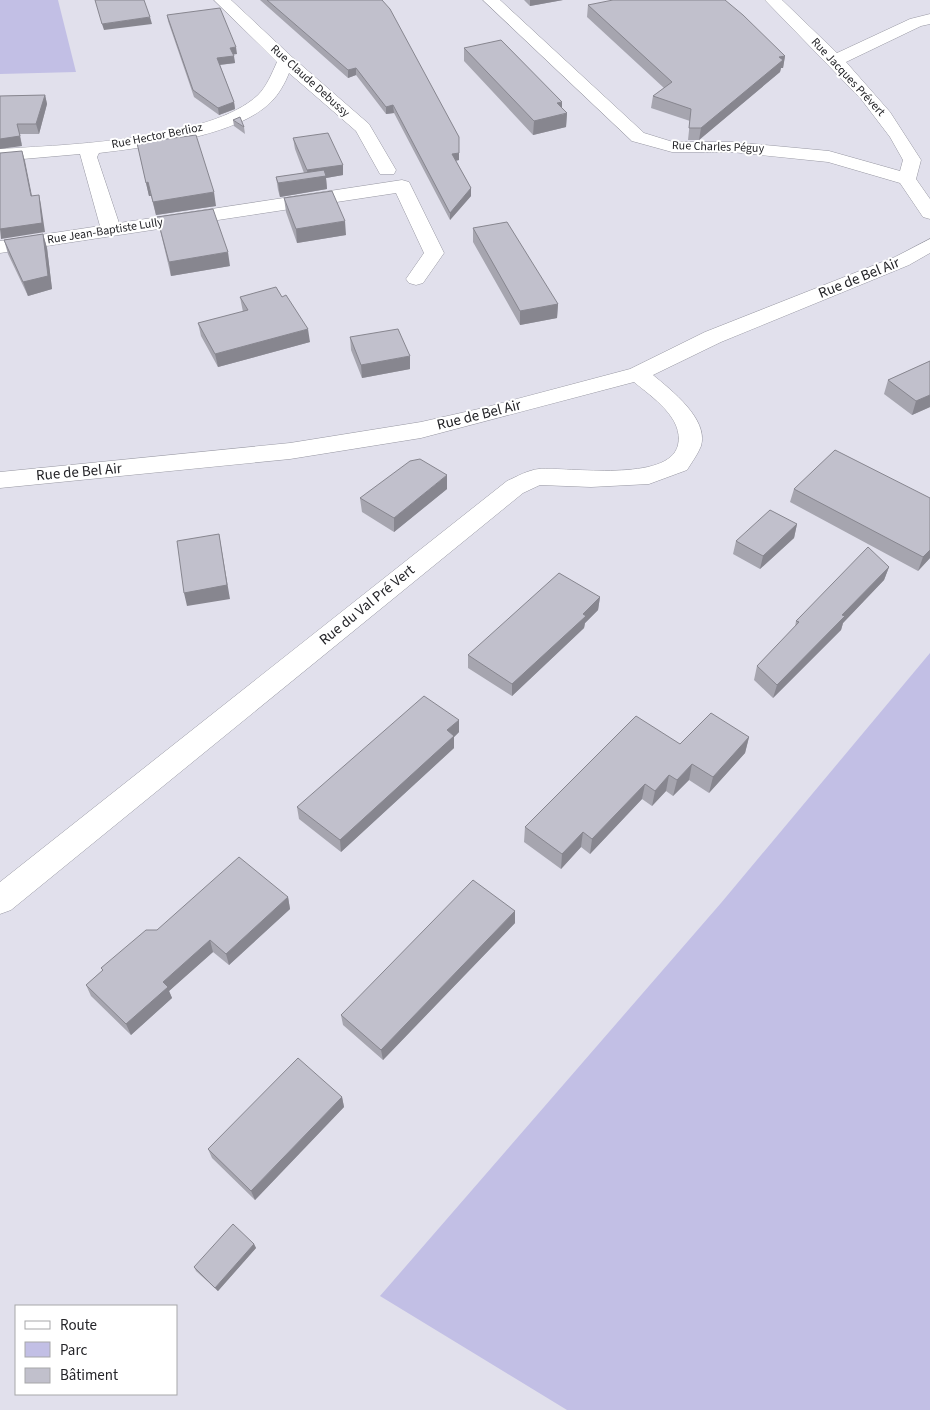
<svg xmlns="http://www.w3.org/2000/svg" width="930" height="1410" viewBox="0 0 930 1410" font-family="'Source Sans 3',sans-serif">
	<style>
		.green { fill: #c2bfe5 }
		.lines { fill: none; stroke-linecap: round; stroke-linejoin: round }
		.minor-casing { stroke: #9797a2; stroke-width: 1 }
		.minor { fill: #fff; fill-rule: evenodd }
		.wall { fill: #a6a5af }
		.shaded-wall { fill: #87868f }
		.building { fill: #c1c0cc; stroke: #87868f }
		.labels { text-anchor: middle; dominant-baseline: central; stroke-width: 4; stroke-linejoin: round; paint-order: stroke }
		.far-street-label { font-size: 12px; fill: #242428; stroke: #fff }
		.street-label { font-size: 15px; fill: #242428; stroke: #fff }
	</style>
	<rect width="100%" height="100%" fill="#e1e0ec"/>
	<path class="green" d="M0,0H58L76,72L0,74Z
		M930,653V1410H567L380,1296L721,903Z"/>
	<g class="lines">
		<g class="minor-casing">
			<path id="minor" d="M214,0H231L292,57L369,124L396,170L394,174H380L356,131L289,73C285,83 279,94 271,102C236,137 146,147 99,153L97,157L119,223L402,180L409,182L411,186L444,253L423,283L416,285L409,283L406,279L424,253L396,193L0,253V241L100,226L80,154L0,161V149C65,145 211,140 258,95C267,86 272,73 277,62Z
				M483,0H500L644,133L673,142H732L829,151L900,171L903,160L890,137L861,99L765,0H782L837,53L910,19L930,14V24L921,26L846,62L890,112L921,160L916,179L930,199V219L923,217L900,183L828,162L732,152H672L632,141Z
				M930,239V253L909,265L721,342L653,375C671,390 709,419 701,446C698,454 692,462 687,470L649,484L591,487L540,485L523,493L11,910L0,914V882L507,481C516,477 528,470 539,469C568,467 669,483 678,445C684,418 652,397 634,382L421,438L290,459L0,488V472L290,443L421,422L483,408L630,369L705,332L895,257Z"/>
		</g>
		<use href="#minor" class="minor"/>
	</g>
	<path class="wall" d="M260,0H382L459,137V160L456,161L471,188V196L450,220L394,113L386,114L356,75L348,78Z
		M524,0H563L530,6Z
		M588,5L785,56L783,68H781L780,72L699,140H688L690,121L651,108L653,96L664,88L587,17Z
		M167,15L237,54H233L235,63L220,65L234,102L235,109L219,115L194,97L168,21Z
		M464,48L562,108L567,113L566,127L533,135L464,61Z
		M45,95L47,104L39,134H20L22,146L0,96Z
		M233,120L244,127L245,134L234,126Z
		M293,138L343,165V175L326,178L327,189L280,197L278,190L276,177L304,173L295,149Z
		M137,143L216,206L156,215L151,196H149Z
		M284,198L346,235L297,243L286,212Z
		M157,217L230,266L171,276Z
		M473,228L558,304L557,318L520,325L473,242Z
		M43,234L47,248L52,289L28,296L8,254L4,240Z
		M240,297L310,342L218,367L201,336L198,323L243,312Z
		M350,337L410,369L362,378L351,350Z
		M930,361V407L912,415L884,394L888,380Z
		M447,489L394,532L362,512L360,498Z
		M794,489L930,498V558L918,571L790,502Z
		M797,524L794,538L760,569L733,554L736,541Z
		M889,567L884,580L843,623L841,630L773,698L754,680L757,666L795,627L796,621Z
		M600,597L598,610L585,623L584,628L512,696L468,668V655Z
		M459,720V732L454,737V748L341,852L299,819L297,807Z
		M749,737L745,753L709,793L689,780L673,796L666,791L652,806L642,799L590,854L581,847L561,869L524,842L525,827L680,744Z
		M288,897L290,909L229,965L213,952L169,991L172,998L131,1035L91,996L86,985L103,970L101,968L157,930Z
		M515,911V923L383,1060L343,1025L341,1015Z
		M342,1097L344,1107L255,1200L212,1158L208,1149Z
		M254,1244L256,1248L218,1291L196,1271L194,1267Z"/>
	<path class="shaded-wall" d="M530,0H563L530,6Z
		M150,17L152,24L104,30L102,24Z
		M236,47L237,54L231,55L230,48Z
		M234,56L235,63L218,65L217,58Z
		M785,56L783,68H781L780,72L699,140L701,128L779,57Z
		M356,68V75L348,78V70Z
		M45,95L47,104L39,134L36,124Z
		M234,102L235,109L219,115L218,108Z
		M562,102V115L567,113L566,127L533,135L534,121L557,103Z
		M393,105L394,113L386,114V107Z
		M17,124L22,146L0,149V139Z
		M22,151L25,161L34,206L31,196Z
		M459,153V160L452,161V154Z
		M343,165V175L326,178L327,189L280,197L278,183L308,179L307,170Z
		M148,182L151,196H149L146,183Z
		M471,188V196L450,220V213Z
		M214,192L216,206L156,215L153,202Z
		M39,195L41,205L45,232L1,239L0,229Z
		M345,221L346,235L297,243L296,229Z
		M43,234L47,248L52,289L28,296L23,282Z
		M228,252L230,266L171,276L169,262Z
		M558,304L557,318L520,325V311Z
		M308,329L310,342L218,367L215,354Z
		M410,356V369L362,378L361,365Z
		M930,395V407L912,415L916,401Z
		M447,475V489L394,532V518Z
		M797,524L794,538L760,569L763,556Z
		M219,534L230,599L187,606L184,593Z
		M930,550V558L918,571L923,557Z
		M889,567L884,580L843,623L841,630L773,698L777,685L842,615Z
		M600,597L598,610L585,623L584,628L512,696V684L583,614Z
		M459,720V732L454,737V748L341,852L340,840L447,730Z
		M749,737L745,753L709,793L713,777Z
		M692,764L689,780L673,796L677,780Z
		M669,775L666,791L652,806L655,791Z
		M645,784L642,799L590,854L592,839Z
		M583,832L581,847L561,869L562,854Z
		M288,897L290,909L229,965L226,954Z
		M515,911V923L383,1060L381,1050Z
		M210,940L213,952L169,991L172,998L131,1035L126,1024L163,982Z
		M342,1097L344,1107L255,1200L251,1191Z
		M254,1244L256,1248L218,1291L215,1288Z"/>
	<path class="building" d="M95,0H144L150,17L102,24Z
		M267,0H382L390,9L459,137V153L452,154L471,188L450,213L393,105L386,107L356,68L348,70Z
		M613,0H725L743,15L785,56L779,57L783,60L701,128H689L691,109L653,96L672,82L588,5Z
		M220,8L236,47L230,48L234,56L217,58L234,102L218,108L193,90L167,15Z
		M501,40L562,102L557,103L567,113L534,121L464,48Z
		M45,95L36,124H17L20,136L0,139V96Z
		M240,117L244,127L233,120Z
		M328,133L343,165L307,170L293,138Z
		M196,135L214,192L153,202L148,182L146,183L137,143Z
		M22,151L31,196L39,195L42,223L0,229V153Z
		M324,170L326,176L278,183L276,177Z
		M332,191L345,221L296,229L284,198Z
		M213,209L228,252L169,262L157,217Z
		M507,222L558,304L520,311L473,228Z
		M43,234L48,276L23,282L4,240Z
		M276,287L282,297L286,295L308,329L215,354L198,323L248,310L240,297Z
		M398,329L410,356L361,365L350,337Z
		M930,361V395L916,401L888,380Z
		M835,450L930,498V550L923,557L794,489Z
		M420,459L447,475L394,518L360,498L410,461Z
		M770,510L797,524L763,556L736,541Z
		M219,534L227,585L184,593L177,541Z
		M868,547L889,567L842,615L845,616L777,685L757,666L799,622L796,621L800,617Z
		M559,573L600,597L583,614L586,616L512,684L468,655Z
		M424,696L459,720L447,730L454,736L340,840L297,807Z
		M711,713L749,737L713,777L692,764L677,780L669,775L655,791L645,784L592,839L583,832L562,854L525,827L636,716L680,744Z
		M239,857L288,897L226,954L210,940L163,982L168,987L126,1024L86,985L103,970L101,968L146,930H157Z
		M473,880L515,911L381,1050L341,1015Z
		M298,1058L342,1097L251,1191L208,1149Z
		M233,1224L254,1244L215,1288L194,1267Z"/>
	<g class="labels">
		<g class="far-street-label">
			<text transform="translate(848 77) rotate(47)">Rue Jacques Prévert</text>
			<text transform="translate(310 81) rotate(42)">Rue Claude Debussy</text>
			<text transform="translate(157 136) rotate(-11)">Rue Hector Berlioz</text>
			<text transform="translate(718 147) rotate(2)">Rue Charles Péguy</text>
			<text transform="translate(105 231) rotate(-9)">Rue Jean-Baptiste Lully</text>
		</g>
		<g class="street-label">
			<text transform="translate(859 278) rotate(-22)">Rue de Bel Air</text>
			<text transform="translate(479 415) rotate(-14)">Rue de Bel Air</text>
			<text transform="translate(79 472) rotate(-5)">Rue de Bel Air</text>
			<text transform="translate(367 605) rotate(-39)">Rue du Val Pré Vert</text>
		</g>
	</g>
	<rect x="15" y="1305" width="162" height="90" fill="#ffffff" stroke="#a7a7a9"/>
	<rect x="25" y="1321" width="25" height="8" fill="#ffffff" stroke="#a7a7a9"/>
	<text x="60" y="1330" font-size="15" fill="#242428">Route</text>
	<rect x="25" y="1342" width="25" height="15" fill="#c2bfe5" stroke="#a7a7a9"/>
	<text x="60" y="1355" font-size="15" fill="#242428">Parc</text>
	<rect x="25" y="1368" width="25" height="15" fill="#c1c0cc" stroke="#a7a7a9"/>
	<text x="60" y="1380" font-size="15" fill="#242428">Bâtiment</text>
</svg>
